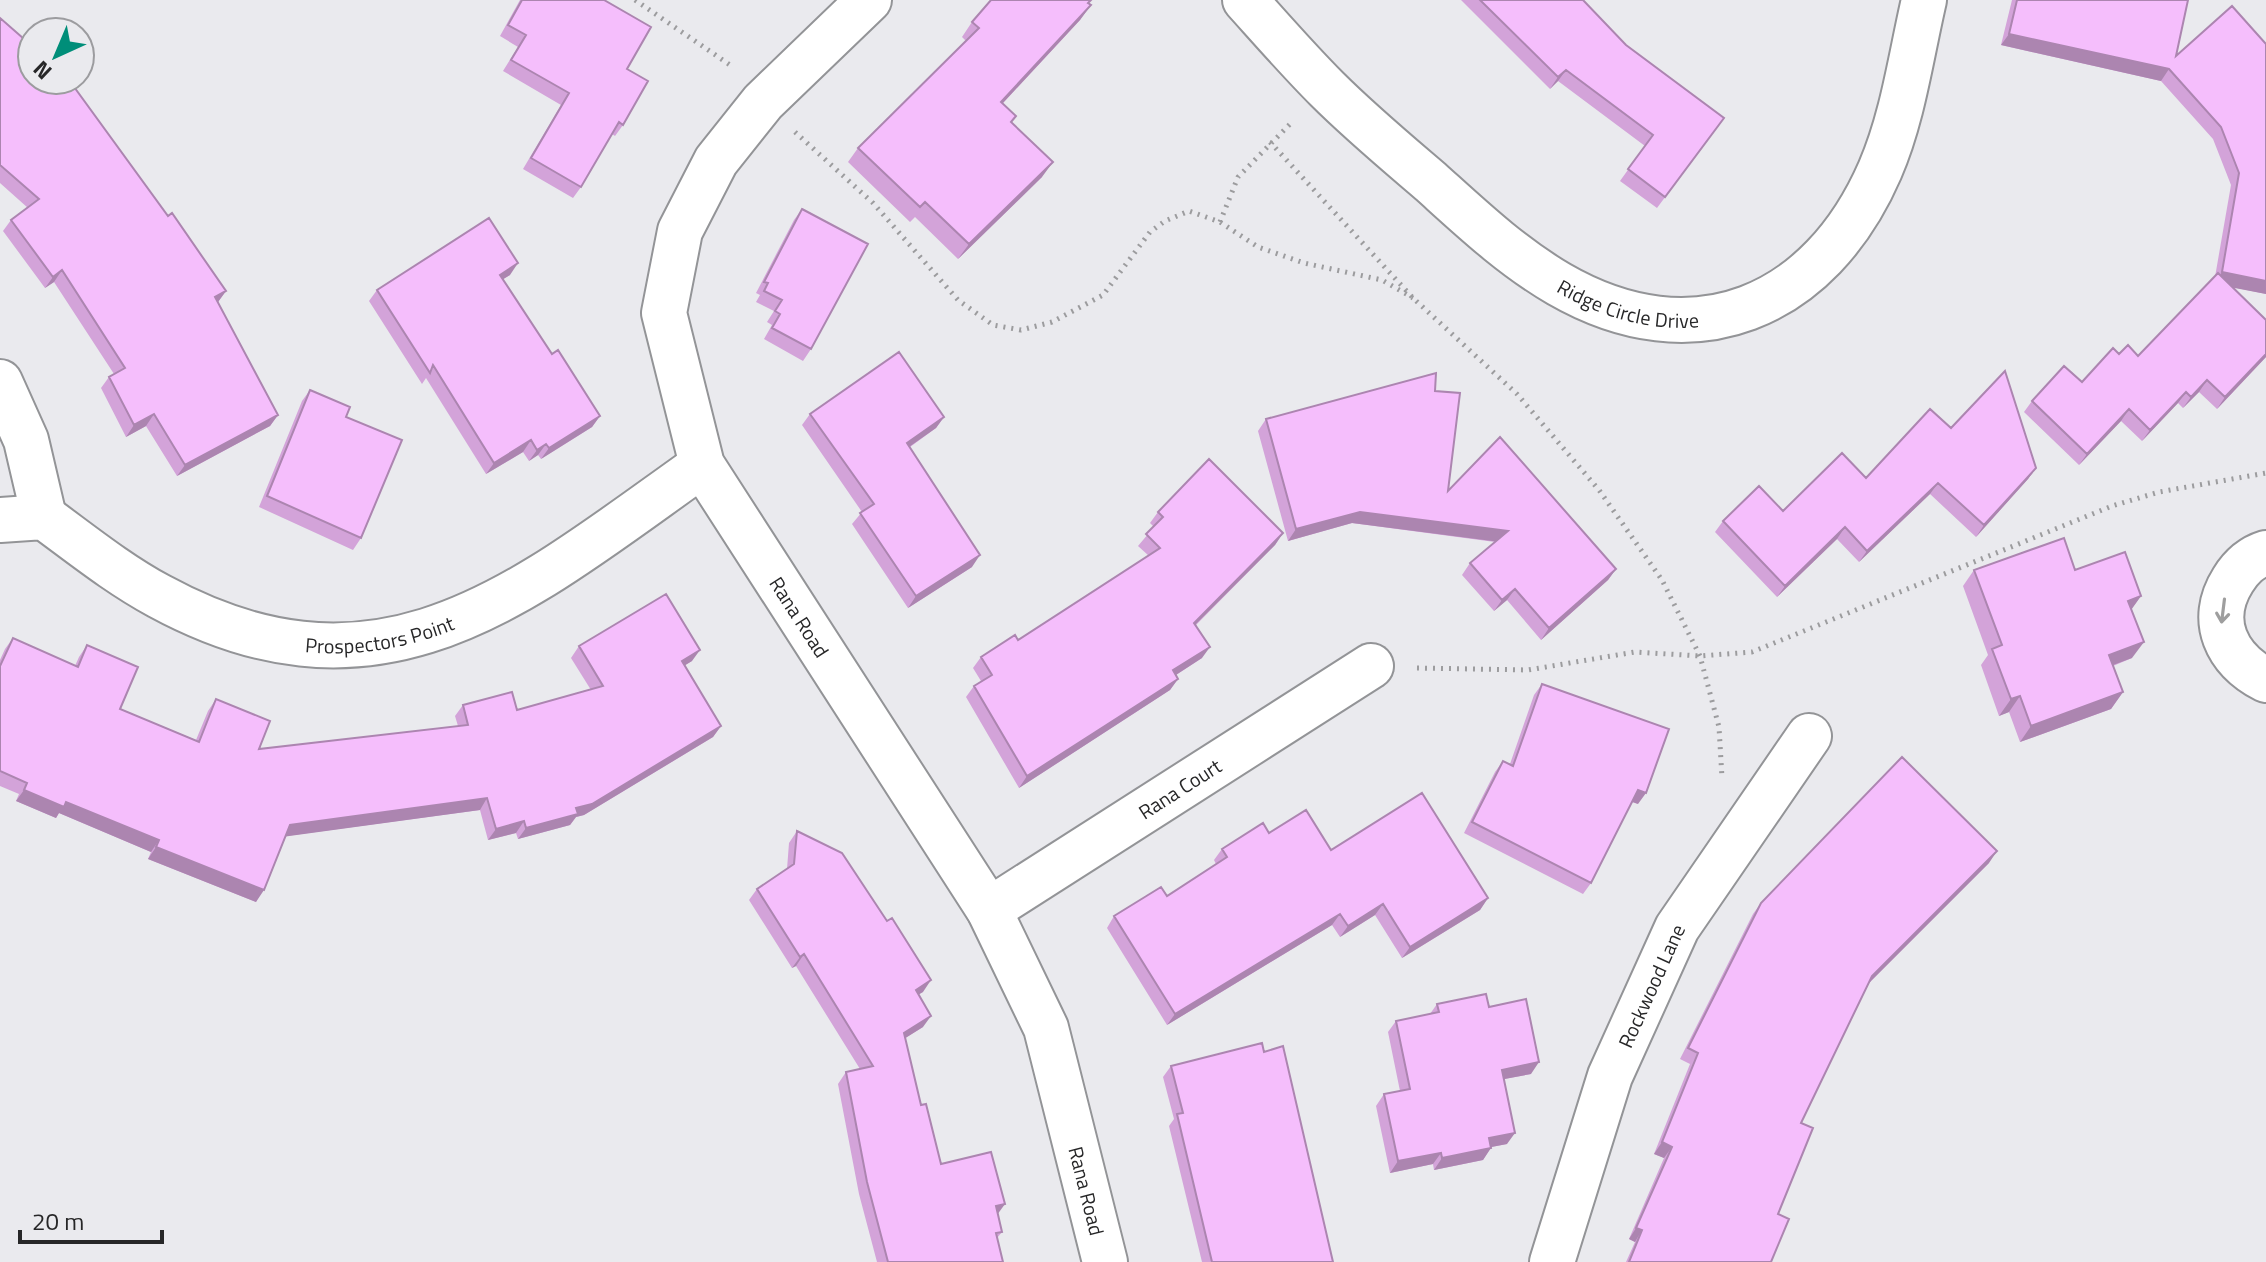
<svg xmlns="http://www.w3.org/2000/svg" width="2266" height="1262" viewBox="0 0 2266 1262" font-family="'Titillium Web',sans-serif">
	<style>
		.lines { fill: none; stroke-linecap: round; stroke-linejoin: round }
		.minor-casing { stroke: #939497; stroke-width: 48 }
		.tertiary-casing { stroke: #939497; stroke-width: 48 }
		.path { stroke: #9c9c9e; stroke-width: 5; stroke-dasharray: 2 6; stroke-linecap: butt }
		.minor { stroke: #fff; stroke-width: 44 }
		.tertiary { stroke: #fff; stroke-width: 44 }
		.wall { fill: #d3a3d9 }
		.shaded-wall { fill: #ac85b0 }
		.building { fill: #f5befc; stroke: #ac85b0; stroke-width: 2 }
		.oneway { stroke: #9e9e9e }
		.labels { text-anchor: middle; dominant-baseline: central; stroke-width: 8; stroke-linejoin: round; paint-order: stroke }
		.street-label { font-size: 20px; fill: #272728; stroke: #eaeaee }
	</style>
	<rect width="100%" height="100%" fill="#eaeaee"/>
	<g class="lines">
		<g class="minor-casing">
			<g id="minor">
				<path id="s1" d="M869,0L763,102L716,161L680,231L664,313L702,465L989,910L1046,1028L1105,1262"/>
				<path d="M0,382L26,440L44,517"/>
				<path id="s2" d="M0,520L44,517C81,544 118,574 159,596C383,718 524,591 702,465"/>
				<path d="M2266,553C2250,558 2241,567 2233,580C2207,621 2227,660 2266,680"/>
				<path id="s3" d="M989,910L1371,666"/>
				<path id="s4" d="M1552,1262L1610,1076L1677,928L1809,736"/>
			</g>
		</g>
		<g class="tertiary-casing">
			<g id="tertiary">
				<path id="s5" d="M1245,0C1272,30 1299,61 1327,89C1360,122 1396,152 1431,182C1472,219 1511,256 1559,284C1694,362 1820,308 1880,170C1903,117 1911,56 1924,0"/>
			</g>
		</g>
		<path class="path" d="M635,0L733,67
			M795,132L873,203L958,300L993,325L1021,330L1052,322L1103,295L1150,232L1165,221L1189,211L1220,222L1258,247L1304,263L1382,280L1413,298
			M1270,142L1413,298L1517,394L1599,490L1662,580L1700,656L1719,727L1722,778
			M1220,222L1238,177L1293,121
			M1417,668L1528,670L1635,652L1700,656L1752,652L2112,506L2159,492L2266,473"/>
		<use href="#minor" class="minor"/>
		<use href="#tertiary" class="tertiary"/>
	</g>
	<path class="wall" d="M520,0H604L627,69L623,125L615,136L612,134L581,187L573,198L523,169L561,105L503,71L518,47L500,36Z
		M1461,0H1583L1626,45L1724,118L1657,208L1620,181L1645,146L1558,81L1550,89Z
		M2012,0H2188L2176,56L2266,44V294L2232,287L2266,357L2217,409L2199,392L2183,408L2178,403L2142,441L2121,421L2079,465L2024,412L2032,401L2082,382L2119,354L2138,356L2215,277L2231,185L2213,139L2161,81L2001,45Z
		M1090,4L1091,5L1080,20L1002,104L1016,116L1011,122L1042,177L958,259L915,217L910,222L848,162L858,148L966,41L962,37L972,22Z
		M0,18L168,216L226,291L218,302L278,415L270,426L177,476L146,426L126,437L101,388L109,377L114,374L54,282L45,288L3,231L11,220L28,208L0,183Z
		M802,209L811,349L803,361L764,339L772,325L767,322L774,311L756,302L760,295L756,293L794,220Z
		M510,275L503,279L552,354L600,416L592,427L541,459L538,455L529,461L523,452L486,474L426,378L422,384L369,301L377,290Z
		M310,390L346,417L361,538L353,550L259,507L302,401Z
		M1435,391L1448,491L1616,569L1608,580L1541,640L1507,600L1494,611L1462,575L1470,563L1495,542L1352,523L1288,541L1258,431L1266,419Z
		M810,414L944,417L936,428L910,447L972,567L908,608L852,524L862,512L802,425Z
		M1951,428L2036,468L2028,479L1976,537L1930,494L1859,562L1837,539L1777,597L1715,532L1723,521L1783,511L1866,478Z
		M1158,512L1283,533L1275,545L1196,625L1202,658L1176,675L1178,679L1170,690L1019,788L966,697L974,686L981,681L973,668L981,657L1018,640L1149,556L1138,546L1154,527L1150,523Z
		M1974,570H2075L2141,596L2131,609L2132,658L2113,666L2123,692L2111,709L2020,742L2009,712L1999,716L1981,665L1988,655L1963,586Z
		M13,638L75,666L79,657L87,645L120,709L196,740L208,711L216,699L259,749L458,726L455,716L463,705L517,710L591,690L571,658L579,646L692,661L685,665L721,726L713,737L584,815L576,817L570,825L518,839L516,833L488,840L480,810L286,836L256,902L148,859L151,852L59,813L56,818L16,801L19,794L0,786V660L5,649Z
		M1542,684L1638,804L1632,802L1591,883L1583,894L1464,833L1495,772L1503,761L1510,764L1534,695Z
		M797,831L923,992L918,994L923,1027L905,1038L921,1105L941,1164L997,1214L1002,1232L997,1238L1003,1262H877L859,1194L838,1084L846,1072L860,1069L796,966L792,968L749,900L757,889L787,869L789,843Z
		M1269,833L1331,850L1488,898L1480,910L1402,958L1375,915L1340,937L1332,925L1167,1025L1107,928L1114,916L1167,896L1216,864L1214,860L1222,849Z
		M1989,863L1869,983L1801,1123L1778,1214L1771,1262H1626L1635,1242L1629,1239L1664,1158L1654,1154L1690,1064L1680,1059L1753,914L1761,903Z
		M1437,1004L1489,1007L1531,1074L1504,1079L1507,1144L1491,1147L1483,1160L1434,1170L1433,1164L1390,1173L1376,1106L1384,1094L1400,1091L1388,1032L1396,1021L1430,1014Z
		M1264,1052L1333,1262H1202L1169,1126L1174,1119L1163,1077L1171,1066Z"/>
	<path class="shaded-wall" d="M1091,5L1080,20L990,117L1001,102Z
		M2009,34L2169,69L2161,81L2001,45Z
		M1566,70L1558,81L1550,89L1558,77Z
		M1053,162L1042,177L958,259L969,244Z
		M518,263L510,275L492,286L500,275Z
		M62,270L54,282L45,288L53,277Z
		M2222,272L2266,281V294L2214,284Z
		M226,291L218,302L215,297Z
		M2266,354V357L2217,409L2225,397Z
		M2207,380L2199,392L2183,408L2191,397Z
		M2186,392L2178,403L2142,441L2150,430Z
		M2129,409L2121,421L2079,465L2087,454Z
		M154,414L146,426L126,437L134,425Z
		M278,415L270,426L177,476L185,465Z
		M600,416L592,427L541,459L549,448Z
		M944,417L936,428L899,454L907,443Z
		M531,440L523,452L486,474L494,463Z
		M546,444L538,455L529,461L537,450Z
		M2036,468L2028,479L1976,537L1984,525Z
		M1938,483L1930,494L1859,562L1867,551Z
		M1360,512L1508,531L1500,542L1352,523L1288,541L1296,529Z
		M1845,527L1837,539L1777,597L1785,586Z
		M1283,533L1275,545L1186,634L1194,623Z
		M980,555L972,567L908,608L916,596Z
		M1616,569L1608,580L1541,640L1549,628Z
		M1515,589L1507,600L1494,611L1502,600Z
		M2141,596L2129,613L2128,601Z
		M2144,642L2132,658L2097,671L2109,655Z
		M1210,647L1202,658L1165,682L1173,670Z
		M700,650L692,661L674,672L682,661Z
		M1178,679L1170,690L1019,788L1027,776Z
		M2123,692L2111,709L2020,742L2031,726Z
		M2020,696L2009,712L1999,716L2011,699Z
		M721,726L713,737L584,815L576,817L570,825L518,839L526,828L576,808Z
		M24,790L66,802L159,840L151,852L59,813L56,818L16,801Z
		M1638,790L1646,793L1638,804L1630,801Z
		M487,798L480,810L282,837L290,825Z
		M524,821L516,833L488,840L496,829Z
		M156,847L264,890L256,902L148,859Z
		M1997,851L1989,863L1864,988L1872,976Z
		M1488,898L1480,910L1402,958L1410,947Z
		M1383,904L1375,915L1340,937L1348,926Z
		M1340,914L1332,925L1167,1025L1175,1014Z
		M804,954L796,966L792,968L800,957Z
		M931,980L923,992L908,1001L916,990Z
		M931,1016L923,1027L896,1044L904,1033Z
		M1539,1062L1531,1074L1494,1081L1502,1070Z
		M1515,1133L1507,1144L1481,1149L1489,1138Z
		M1662,1142L1672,1147L1664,1158L1654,1154Z
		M1491,1148L1483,1160L1434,1170L1442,1158Z
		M1441,1153L1433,1164L1390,1173L1398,1161Z
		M1005,1204L997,1215L996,1206Z
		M1636,1228L1642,1230L1635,1242L1629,1239Z"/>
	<path class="building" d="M522,0H604L651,27L627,69L648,81L623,125L619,122L581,187L531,158L569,93L511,60L526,35L508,25Z
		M991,0H1091L1088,3L1091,5L1001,102L1016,116L1011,122L1053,162L969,244L925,202L920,207L858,148L979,28L972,22Z
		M1480,0H1583L1626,45L1724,118L1665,197L1628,169L1653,135L1566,70L1558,77Z
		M2017,0H2188L2176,56L2232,6L2266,44V281L2222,272L2239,173L2221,127L2169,69L2009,34Z
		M0,18L32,46V80H69L168,216L172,213L226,291L215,297L278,415L185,465L154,414L134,425L109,377L125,368L62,270L53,277L11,220L39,199L0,165Z
		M802,209L868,244L811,349L772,328L780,314L775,311L782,300L764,291L768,283L764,282Z
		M489,218L518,263L500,275L552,354L558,350L600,416L549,448L546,444L537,450L531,440L494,463L433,365L430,373L377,290Z
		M2218,273L2266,320V354L2225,397L2207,380L2191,397L2186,392L2150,430L2129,409L2087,454L2032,401L2064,366L2082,382L2113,348L2119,354L2128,345L2138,356Z
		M899,352L944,417L907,443L980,555L916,596L860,513L874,504L810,414Z
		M2005,371L2036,468L1984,525L1938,483L1867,551L1845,527L1785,586L1723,521L1759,486L1783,511L1842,453L1866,478L1930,409L1951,428Z
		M1436,373L1435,391L1460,393L1448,491L1500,437L1616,569L1549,628L1515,589L1502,600L1470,563L1508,531L1360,512L1296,529L1266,419Z
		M310,390L350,407L346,417L402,440L361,538L267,496Z
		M1209,459L1283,533L1194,623L1210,647L1173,670L1178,679L1027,776L974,686L992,675L981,657L1015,635L1018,640L1160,548L1146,534L1163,517L1158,512Z
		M2064,538L2075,570L2125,552L2141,596L2128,601L2144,642L2109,655L2123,692L2031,726L2020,696L2011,699L1992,649L2002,645L1974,570Z
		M666,594L700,650L682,661L721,726L592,804L576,808L578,814L526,828L524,821L496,829L487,798L290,825L264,890L156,847L159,840L66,802L64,807L24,790L27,783L0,771V666L13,638L78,667L87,645L138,667L120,709L199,742L216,699L270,721L259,749L468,725L463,705L512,692L517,710L603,686L579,646Z
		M1542,684L1669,729L1646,793L1638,790L1591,883L1472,822L1503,761L1513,766Z
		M1902,757L1997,851L1872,976L1801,1123L1813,1128L1778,1214L1789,1219L1771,1262H1629L1642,1230L1636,1228L1672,1147L1662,1142L1698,1053L1688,1048L1761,903Z
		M1422,793L1488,898L1410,947L1383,904L1348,926L1340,914L1175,1014L1114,916L1161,887L1167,896L1227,857L1222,849L1263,823L1269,833L1306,810L1331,850Z
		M797,831L842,853L887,921L892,918L931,980L916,990L931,1016L904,1033L921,1105L926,1104L941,1164L991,1152L1005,1204L996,1206L1002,1232L996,1233L1003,1262H888L867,1182L846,1072L873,1066L804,954L800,957L757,889L794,864Z
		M1486,994L1489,1007L1526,999L1539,1062L1502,1070L1515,1133L1489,1138L1491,1148L1442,1158L1441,1153L1398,1161L1384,1094L1410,1089L1396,1021L1439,1012L1437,1004Z
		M1262,1043L1264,1052L1283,1046L1333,1262H1212L1177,1114L1183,1113L1171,1066Z"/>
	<defs><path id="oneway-shaft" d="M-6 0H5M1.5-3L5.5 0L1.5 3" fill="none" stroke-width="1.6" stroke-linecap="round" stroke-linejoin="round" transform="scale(2)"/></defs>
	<use class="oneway" href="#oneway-shaft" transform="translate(2223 611) rotate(97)"/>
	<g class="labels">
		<g class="street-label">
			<text stroke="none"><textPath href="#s5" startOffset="498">Ridge Circle Drive</textPath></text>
			<text stroke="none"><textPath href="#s1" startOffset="722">Rana Road</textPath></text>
			<text stroke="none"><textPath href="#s2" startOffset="414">Prospectors Point</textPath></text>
			<text stroke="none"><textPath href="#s3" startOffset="226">Rana Court</textPath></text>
			<text stroke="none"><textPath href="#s4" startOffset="294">Rockwood Lane</textPath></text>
			<text stroke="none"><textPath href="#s1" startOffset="1370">Rana Road</textPath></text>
		</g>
	</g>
	<g transform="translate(56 56) rotate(224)"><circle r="38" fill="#eaeaee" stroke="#9c9c9f" stroke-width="2"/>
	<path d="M0-6L14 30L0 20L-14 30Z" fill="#008e79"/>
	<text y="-12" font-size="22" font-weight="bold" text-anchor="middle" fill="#272728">N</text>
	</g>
	<path d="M20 1230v12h142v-12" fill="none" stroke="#272728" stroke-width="4"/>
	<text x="32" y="1230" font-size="24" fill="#272728" stroke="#eaeaee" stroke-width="6" paint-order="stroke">20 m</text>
</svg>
